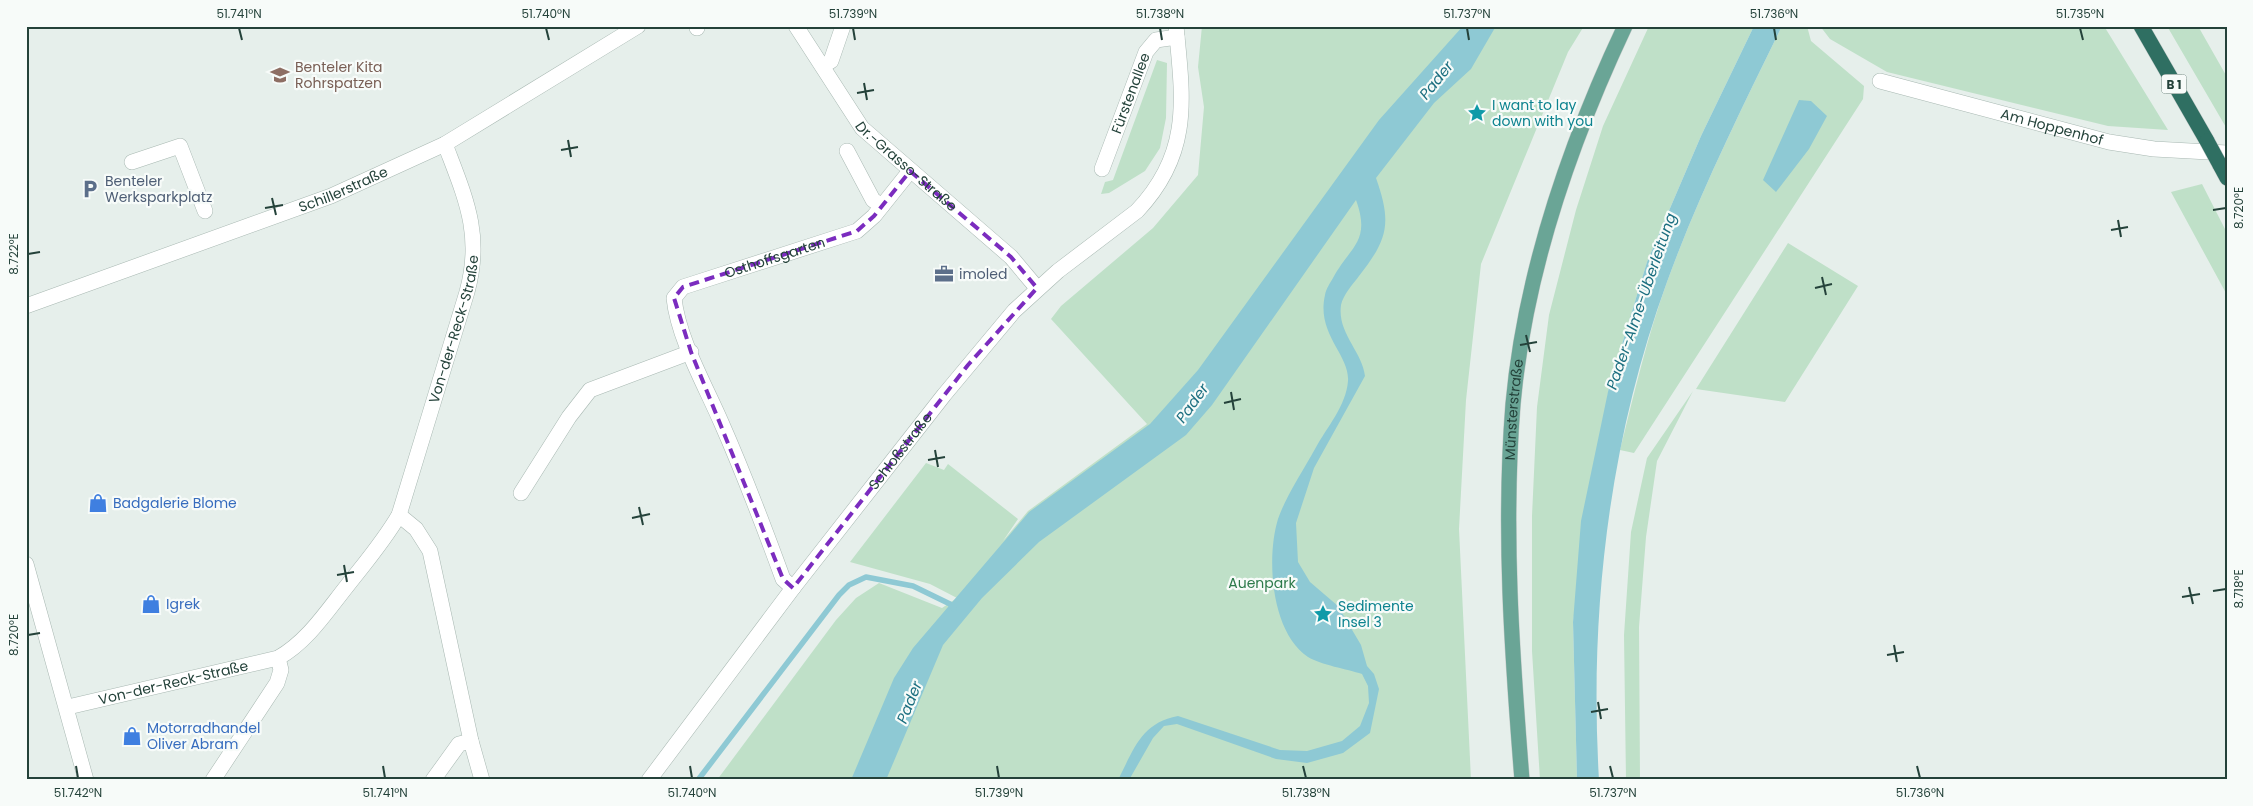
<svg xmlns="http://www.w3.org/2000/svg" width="2253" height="806" viewBox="0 0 2253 806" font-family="Poppins,sans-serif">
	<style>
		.green { fill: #bfe0c8 }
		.water { fill: #8ec9d4 }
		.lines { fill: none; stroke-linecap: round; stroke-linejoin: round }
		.stream { stroke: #8ec9d4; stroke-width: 5.5 }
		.minor-casing { stroke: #a8b8b2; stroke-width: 16 }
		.major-casing { stroke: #c2cac8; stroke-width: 16 }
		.highway-casing { stroke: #c2cac8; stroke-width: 16 }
		.minor { stroke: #fff; stroke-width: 15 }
		.major { stroke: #6aa596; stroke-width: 15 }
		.highway { stroke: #2f6f62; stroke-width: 15 }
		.highway-bridge-casing { stroke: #c2cac8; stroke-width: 16; stroke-linecap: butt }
		.highway-bridge { stroke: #2f6f62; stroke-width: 15 }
		.marked { fill: none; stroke: #7b2cbf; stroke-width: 4; stroke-dasharray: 10 6; stroke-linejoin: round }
		.ticks { fill: none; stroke: #24423a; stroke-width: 2 }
		.labels { text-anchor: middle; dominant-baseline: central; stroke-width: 4.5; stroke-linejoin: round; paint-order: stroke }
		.shield { fill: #f7fbf9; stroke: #637a73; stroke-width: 1 }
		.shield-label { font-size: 12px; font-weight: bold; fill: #24423a }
		.education-label { font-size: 14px; fill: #785e54; stroke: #f7fbf9; text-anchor: start }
		.street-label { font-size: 14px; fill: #24423a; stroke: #f7fbf9 }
		.culture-label { font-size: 14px; fill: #0d838f; stroke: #f7fbf9; text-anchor: start }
		.service-label { font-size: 14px; fill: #4e5e75; stroke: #f7fbf9; text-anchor: start }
		.shop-label { font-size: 14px; fill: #366cbe; stroke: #f7fbf9; text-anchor: start }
		.park-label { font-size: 14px; fill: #2d7a4b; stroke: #f7fbf9 }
		.water-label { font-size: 15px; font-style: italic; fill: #1c6f80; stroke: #f7fbf9 }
		.neatline { fill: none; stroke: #24423a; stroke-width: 2 }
		.ticks-label { font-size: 12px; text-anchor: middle; fill: #24423a }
	</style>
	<rect width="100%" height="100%" fill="#e6efeb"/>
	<path class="green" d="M1202,26H1584L1568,52L1481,264L1466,400L1459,529L1471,780H717L836,620L856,598L879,583L942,608L957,598L930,584L850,562L926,463L944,470L948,464L1018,519L1003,541L1028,511L1147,424L1051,319L1061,306L1153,228L1198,175L1204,107L1198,67Z
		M1649,26H1754L1701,136L1647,262L1609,387L1573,622L1577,780H1540L1532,651V516L1537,407L1549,315L1576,210L1603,126Z
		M1782,26H1807L1811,41L1864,86L1863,99L1634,453L1620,450C1634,394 1647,337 1667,282C1699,194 1741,110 1782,26Z
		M1820,26H2104L2168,130L2108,126L1887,72L1830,39Z
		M2167,26H2198L2227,77V129Z
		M1157,60L1167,63L1166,118L1160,148L1145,171L1109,193L1101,194L1105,182L1113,180Z
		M2202,184L2227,233V295L2171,192Z
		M1788,243L1858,286L1785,402L1696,389Z
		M1693,391L1657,461L1646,537L1639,627L1640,780H1626L1624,635L1631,532L1647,458Z"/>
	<path class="water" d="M1463,26H1496L1471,69L1434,103L1376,178C1392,223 1388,239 1359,276C1353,284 1343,295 1341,305C1337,333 1362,351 1365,376L1314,468L1296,523L1298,562L1310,582L1338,606L1361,645L1367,666L1374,674L1379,689L1370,733L1343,753L1307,763L1276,759L1177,724L1164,726L1153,738L1129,780H1118C1134,749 1141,723 1178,716L1280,750L1307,751L1342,741L1360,726L1369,703L1368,686L1362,674C1347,669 1321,665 1308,657C1271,632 1266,558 1278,519C1285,498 1304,469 1315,449C1327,427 1346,406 1348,381C1350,355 1316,334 1325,295C1326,289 1330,283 1333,278C1351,245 1371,242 1356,200L1212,405L1186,435L1039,542L982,598L943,645L886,780H851L894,678L913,648L1029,512L1150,424L1198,370L1379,120Z
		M1754,26H1782C1741,110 1699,194 1667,282C1609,440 1589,612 1599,780H1577L1573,622L1581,521L1609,387L1647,262L1701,136Z
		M1799,100L1811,101L1827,116L1809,149L1776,192L1763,180Z"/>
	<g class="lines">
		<path class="stream" d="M698,780L839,595L849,585L866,577L913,586L950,604L954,609"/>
		<g class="minor-casing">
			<g id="minor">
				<path d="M697,26V28"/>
				<path id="s1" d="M796,26L862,128L1011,257L1037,288"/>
				<path d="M823,66L831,61L843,26"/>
				<path id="s2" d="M1880,81L2109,142L2154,149L2227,153"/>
				<path d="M847,151L873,200L882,206"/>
				<path d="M132,162L180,146L205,211"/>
				<path id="s3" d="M1102,169L1146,52L1156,40L1177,37"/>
				<path id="s4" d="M26,306L331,196L445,144L638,26"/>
				<path d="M521,493L569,417L590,390L691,352"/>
				<path d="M399,515L416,529L430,551L471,741L482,780"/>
				<path d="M26,564L86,780"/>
				<path id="s5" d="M793,588L783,579C764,527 744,474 721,422C705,385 678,338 674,298L683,287L857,231L874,216L910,171"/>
				<path id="s6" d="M68,707L278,658C307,642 327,611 347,586C365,563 384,541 399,515L467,292C483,234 465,197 445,144"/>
				<path d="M213,780L277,683L281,670L278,658"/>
				<path d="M433,780L459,744L471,741"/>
				<path id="s7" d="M649,780L793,588L944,395L1014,311L1058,271L1137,211C1192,153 1183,99 1176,26"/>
			</g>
		</g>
		<g class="major-casing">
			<g id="major">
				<path id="s8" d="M1522,780C1512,655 1503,529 1513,404C1525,272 1569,145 1625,26"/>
			</g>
		</g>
		<g class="highway-casing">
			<path id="highway" d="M2141,26L2207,141
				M2220,165L2227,178"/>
		</g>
		<use href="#minor" class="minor"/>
		<use href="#major" class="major"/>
		<use href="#highway" class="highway"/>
		<g class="highway-bridge-casing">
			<path id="highway-bridge" d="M2207,141L2220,165"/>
		</g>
		<use href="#highway-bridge" class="highway-bridge"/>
	</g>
	<path class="marked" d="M910,171L1011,257L1037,288L968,365L793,588L783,579L691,352L674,298L683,287L857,231L874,216Z"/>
	<path class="ticks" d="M239,28L242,40M546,28L549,40M853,28L855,40M1160,28L1162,40M1467,28L1469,40M1774,28L1776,40M2080,28L2083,40M864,83L867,100M857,93L874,90M568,140L571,157M561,150L578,147M272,198L276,215M265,208L283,205M2213,210L2226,208M2118,220L2121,237M2111,230L2128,227M28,254L40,252M1822,277L1826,295M1815,288L1832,284M1526,335L1530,352M1520,345L1537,342M1231,392L1234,410M1224,403L1241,399M935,450L938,467M928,460L945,457M639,507L643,525M632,518L650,514M344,565L347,582M337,575L354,572M2189,587L2193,604M2213,591L2226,589M2182,597L2200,594M28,635L40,633M1894,645L1897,662M1887,655L1904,652M1598,702L1601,719M1591,712L1608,709M76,766L78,778M383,766L385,778M690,766L692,778M997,766L999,778M1303,766L1306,778M1610,766L1613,778M1917,766L1920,778"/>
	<defs>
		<g id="school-bare" transform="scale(1.5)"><path d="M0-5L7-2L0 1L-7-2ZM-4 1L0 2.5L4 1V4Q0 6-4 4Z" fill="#8d6e63" stroke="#f7fbf9" stroke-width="2.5" paint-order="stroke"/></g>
		<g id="sight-bare" transform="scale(1.5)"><path d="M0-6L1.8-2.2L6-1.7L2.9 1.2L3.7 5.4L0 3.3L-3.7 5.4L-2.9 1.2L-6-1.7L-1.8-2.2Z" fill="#0f9aa8" stroke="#f7fbf9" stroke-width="2.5" paint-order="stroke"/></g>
		<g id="parking-bare" transform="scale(1.5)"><path d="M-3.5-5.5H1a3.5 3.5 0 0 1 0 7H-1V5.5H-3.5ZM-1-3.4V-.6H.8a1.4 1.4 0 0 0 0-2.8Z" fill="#5c6f8a" stroke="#f7fbf9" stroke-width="2.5" paint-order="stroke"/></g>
		<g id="office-bare" transform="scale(1.5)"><path d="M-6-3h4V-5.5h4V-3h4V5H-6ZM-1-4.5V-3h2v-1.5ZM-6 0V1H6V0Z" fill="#5c6f8a" stroke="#f7fbf9" stroke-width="2.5" paint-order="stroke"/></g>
		<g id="shop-bare" transform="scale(1.5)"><path d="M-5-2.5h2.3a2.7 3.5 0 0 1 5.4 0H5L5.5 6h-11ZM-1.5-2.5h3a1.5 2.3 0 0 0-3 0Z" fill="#3f7fe0" stroke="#f7fbf9" stroke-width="2.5" paint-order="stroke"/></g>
	</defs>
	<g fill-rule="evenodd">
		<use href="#school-bare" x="280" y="75"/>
		<use href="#sight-bare" x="1477" y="113"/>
		<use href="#parking-bare" x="90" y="189"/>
		<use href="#office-bare" x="944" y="274"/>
		<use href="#shop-bare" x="98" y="503"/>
		<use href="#shop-bare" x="151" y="604"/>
		<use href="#sight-bare" x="1323" y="614"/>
		<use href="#shop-bare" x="132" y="736"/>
	</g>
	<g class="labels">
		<rect class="shield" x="2161.5" y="74.5" width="25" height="19" rx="4"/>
		<g class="shield-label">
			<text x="2174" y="84">B 1</text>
		</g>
		<g class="education-label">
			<text x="295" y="67">Benteler Kita<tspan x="295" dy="16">Rohrspatzen</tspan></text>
		</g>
		<g class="street-label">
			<text stroke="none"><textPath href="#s3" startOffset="81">Fürstenallee</textPath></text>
			<text stroke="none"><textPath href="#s2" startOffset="178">Am Hoppenhof</textPath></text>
			<text stroke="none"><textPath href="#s1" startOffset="180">Dr.-Grasso-Straße</textPath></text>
			<text stroke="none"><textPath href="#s4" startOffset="338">Schillerstraße</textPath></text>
			<text stroke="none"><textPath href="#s5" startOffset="426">Osthoffsgarten</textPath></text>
			<text stroke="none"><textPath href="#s6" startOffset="598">Von-der-Reck-Straße</textPath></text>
			<text stroke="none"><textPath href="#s8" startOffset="371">Münsterstraße</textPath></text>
			<text stroke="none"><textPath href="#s7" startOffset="414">Schloßstraße</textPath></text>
			<text stroke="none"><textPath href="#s6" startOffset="108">Von-der-Reck-Straße</textPath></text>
		</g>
		<g class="culture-label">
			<text x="1492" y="105">I want to lay<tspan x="1492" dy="16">down with you</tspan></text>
			<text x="1338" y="606">Sedimente<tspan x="1338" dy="16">Insel 3</tspan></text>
		</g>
		<g class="service-label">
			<text x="105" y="181">Benteler<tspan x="105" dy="16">Werksparkplatz</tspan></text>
			<text x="959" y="274">imoled</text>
		</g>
		<g class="shop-label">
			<text x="113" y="503">Badgalerie Blome</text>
			<text x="166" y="604">Igrek</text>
			<text x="147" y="728">Motorradhandel<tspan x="147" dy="16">Oliver Abram</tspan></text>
		</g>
		<g class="park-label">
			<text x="1262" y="583">Auenpark</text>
		</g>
		<g class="water-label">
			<text transform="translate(1436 80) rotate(-51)">Pader</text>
			<text transform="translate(1641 301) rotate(-71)">Pader-Alme-Überleitung</text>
			<text transform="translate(1192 403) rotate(-54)">Pader</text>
			<text transform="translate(909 702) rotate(-68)">Pader</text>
		</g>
	</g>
	<rect width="2253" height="806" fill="none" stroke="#f7fbf9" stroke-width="55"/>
	<rect x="28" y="28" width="2198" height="750" class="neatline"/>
	<g class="ticks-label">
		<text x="239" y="18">51.741°N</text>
		<text x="546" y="18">51.740°N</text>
		<text x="853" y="18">51.739°N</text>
		<text x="1160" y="18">51.738°N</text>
		<text x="1467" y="18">51.737°N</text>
		<text x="1774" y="18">51.736°N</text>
		<text x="2080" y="18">51.735°N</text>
		<text transform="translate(2239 208) rotate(-90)" y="4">8.720°E</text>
		<text transform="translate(14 254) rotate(-90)" y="4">8.722°E</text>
		<text transform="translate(2239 589) rotate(-90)" y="4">8.718°E</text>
		<text transform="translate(14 635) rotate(-90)" y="4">8.720°E</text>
		<text x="78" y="797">51.742°N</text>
		<text x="385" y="797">51.741°N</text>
		<text x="692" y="797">51.740°N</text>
		<text x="999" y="797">51.739°N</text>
		<text x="1306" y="797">51.738°N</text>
		<text x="1613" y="797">51.737°N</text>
		<text x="1920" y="797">51.736°N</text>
	</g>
</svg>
